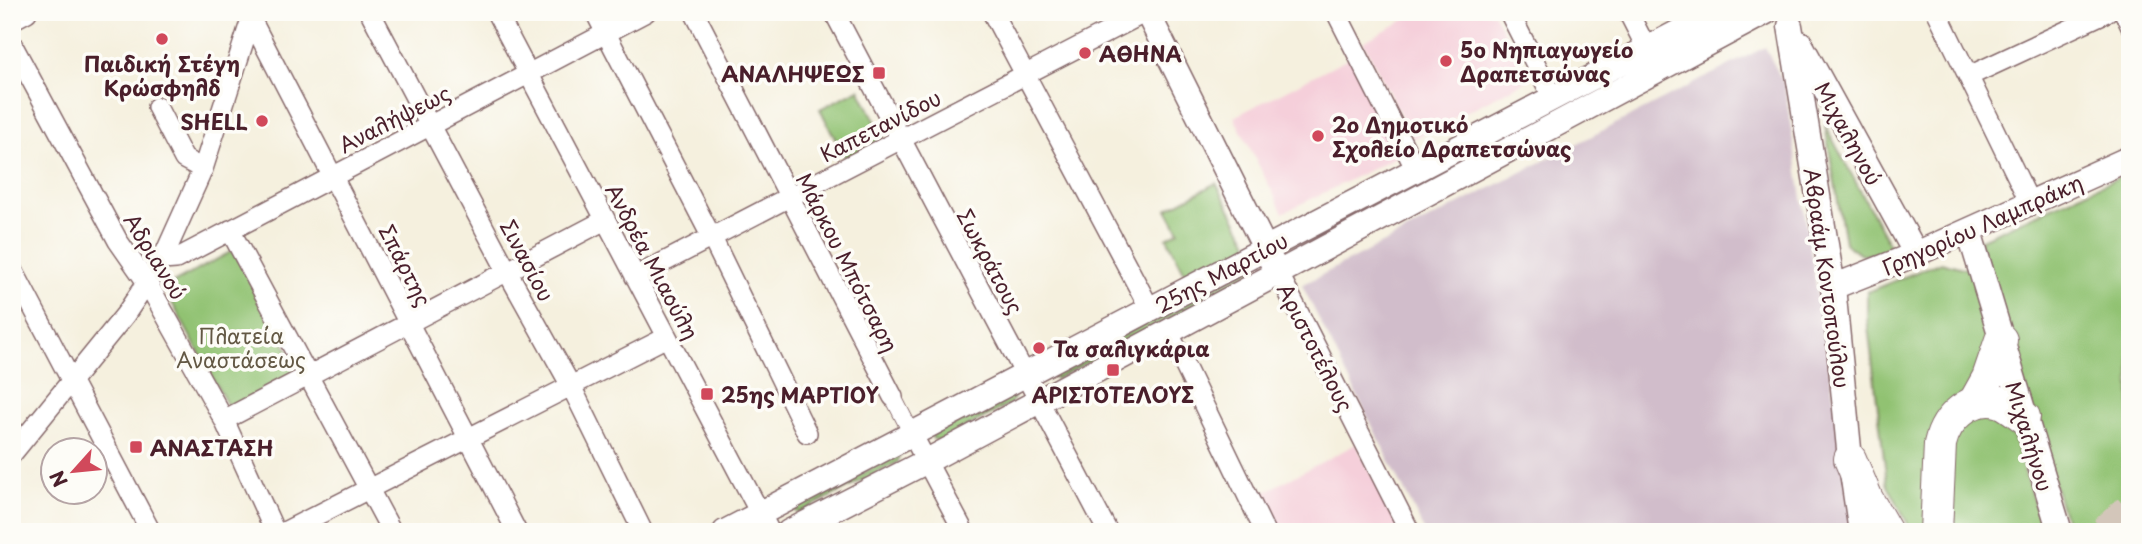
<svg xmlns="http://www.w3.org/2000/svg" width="2142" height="544" viewBox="0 0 2142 544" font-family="'Playpen Sans',sans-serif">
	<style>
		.built { fill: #f5cfda }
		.industrial { fill: #d1bdcb }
		.green { fill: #91c272; stroke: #6e704e; stroke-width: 2 }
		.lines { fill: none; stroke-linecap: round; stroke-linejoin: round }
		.primary-tunnel { stroke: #d3c6ba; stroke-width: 32; stroke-dasharray: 32 16; stroke-linecap: butt }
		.pedestrian-casing { stroke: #86686a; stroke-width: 18 }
		.minor-casing { stroke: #86686a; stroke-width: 22 }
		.tertiary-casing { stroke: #86686a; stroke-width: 27 }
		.primary-casing { stroke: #86686a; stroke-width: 34 }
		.pedestrian { stroke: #fff; stroke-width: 16 }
		.minor { stroke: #fff; stroke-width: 19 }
		.tertiary { stroke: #fff; stroke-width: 24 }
		.primary { stroke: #fff; stroke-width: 32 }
		.poi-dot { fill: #d1495b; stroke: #fdfcf7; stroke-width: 2.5 }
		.labels { text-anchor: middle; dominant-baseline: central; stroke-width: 7; stroke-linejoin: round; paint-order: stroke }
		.poi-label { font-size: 21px; font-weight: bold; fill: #4a1f2b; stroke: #fdfcf7; text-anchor: start }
		.street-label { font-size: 21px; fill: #4a1f2b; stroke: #fdfcf7 }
		.park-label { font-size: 21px; fill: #635844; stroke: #fdfcf7 }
	</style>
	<rect width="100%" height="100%" fill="#fdfcf7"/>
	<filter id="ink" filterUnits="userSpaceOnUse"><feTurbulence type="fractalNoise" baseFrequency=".0143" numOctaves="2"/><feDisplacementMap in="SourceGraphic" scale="14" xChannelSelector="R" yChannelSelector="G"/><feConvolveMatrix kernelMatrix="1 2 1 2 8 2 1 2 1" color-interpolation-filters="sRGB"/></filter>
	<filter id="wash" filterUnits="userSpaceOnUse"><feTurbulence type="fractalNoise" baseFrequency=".00686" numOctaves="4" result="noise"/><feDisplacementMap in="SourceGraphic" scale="28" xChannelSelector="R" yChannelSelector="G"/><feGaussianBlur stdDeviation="1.57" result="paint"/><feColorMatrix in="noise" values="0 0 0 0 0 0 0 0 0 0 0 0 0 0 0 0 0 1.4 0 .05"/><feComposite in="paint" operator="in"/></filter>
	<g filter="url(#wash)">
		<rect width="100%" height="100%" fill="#f5f0de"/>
		<path class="built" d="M1419,12H1493L1528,80L1413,139L1363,42Z
			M1352,56L1402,154L1283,213L1234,117Z
			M1356,444L1400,529L1394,532H1277L1259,495Z"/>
		<path class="industrial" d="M1765,47L1784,84L1855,532H1425L1302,285Z"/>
		<path class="green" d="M859,89L884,138L845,158L820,109Z
			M1825,125L1891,248C1872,256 1860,259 1845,243Z
			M2130,172V532H2069L1979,240Z
			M1216,183L1250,246L1188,279L1167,238L1179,231L1167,209Z
			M234,250L301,374L231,412L164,288Z
			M1941,262L1974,271L1993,331L1962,401L1931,532H1912L1887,483L1867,318V292Z
			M1253,266L1252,274L1056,379L1048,375Z
			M1013,394L1014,398L1010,404L940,441L933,439L931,435Z
			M1993,411L2009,423L2043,532H1944L1951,429Z
			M899,454L898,462L799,513L793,510Z"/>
	</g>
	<g filter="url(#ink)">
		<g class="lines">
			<path class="primary-tunnel" d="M2105,532L2130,509"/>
			<g class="pedestrian-casing">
				<path id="pedestrian" d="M893,397L912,434"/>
			</g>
			<g class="minor-casing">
				<path id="minor" d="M370,12L507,271L571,386L643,532
					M496,12L770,532
					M595,12L712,238L807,433
					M694,12L893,397
					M834,12L1108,532
					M992,12L1150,309
					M1336,12L1416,170
					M1509,12L1553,98
					M1628,12L1647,49
					M1937,12L2030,203
					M2124,12L2130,25
					M12,20L27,12
					M252,21L517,532
					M12,44L118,241L148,284L224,420L275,532
					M1969,76L2107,12
					M157,107L184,159L203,169
					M230,230L392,532
					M162,260L176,259L646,12
					M12,268L151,532
					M1278,272L1410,532
					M635,277L1146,12
					M1168,331L1265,532
					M224,420L605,220
					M912,434L964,532
					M12,454L125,315L162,260L203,169L253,13
					M284,532L667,337"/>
			</g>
			<g class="tertiary-casing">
				<path id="tertiary" d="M1147,12L1272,262
					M1790,26L1833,287L1850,459L1861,532
					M1800,43L1916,254
					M1969,231L2060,532
					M1833,287L1916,254L2130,158
					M725,532L1717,12
					M789,532L927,461L1766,12"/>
			</g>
			<g class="primary-casing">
				<path id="primary" d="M1974,403L1988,378L2001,340
					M1850,459L1867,499L1886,532
					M1936,532L1940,444C1946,418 1971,393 2001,402C2009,405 2017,412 2024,417"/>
			</g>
			<use href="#pedestrian" class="pedestrian"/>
			<use href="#minor" class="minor"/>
			<use href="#tertiary" class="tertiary"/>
			<use href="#primary" class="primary"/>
		</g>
	</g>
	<g class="poi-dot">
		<circle cx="162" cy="39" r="7"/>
		<circle cx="1085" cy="53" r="7"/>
		<circle cx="1446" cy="61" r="7"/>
		<rect x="872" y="66" width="14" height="14" rx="3.5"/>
		<circle cx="262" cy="121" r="7"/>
		<circle cx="1318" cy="136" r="7"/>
		<circle cx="1039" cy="348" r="7"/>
		<rect x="1106" y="363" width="14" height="14" rx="3.5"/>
		<rect x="700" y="387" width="14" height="14" rx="3.5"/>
		<rect x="129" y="440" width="14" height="14" rx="3.5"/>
	</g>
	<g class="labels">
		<g class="poi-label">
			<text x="1460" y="49">5ο Νηπιαγωγείο<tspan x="1460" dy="24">Δραπετσώνας</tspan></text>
			<text x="1099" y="53">ΑΘΗΝΑ</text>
			<text x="162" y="63" text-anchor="middle">Παιδική Στέγη<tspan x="162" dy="24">Κρώσφηλδ</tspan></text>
			<text x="865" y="73" text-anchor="end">ΑΝΑΛΗΨΕΩΣ</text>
			<text x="248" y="121" text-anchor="end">SHELL</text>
			<text x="1332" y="124">2ο Δημοτικό<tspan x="1332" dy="24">Σχολείο Δραπετσώνας</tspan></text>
			<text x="1053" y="348">Τα σαλιγκάρια</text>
			<text x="721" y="394">25ης ΜΑΡΤΙΟΥ</text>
			<text x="1113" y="394" text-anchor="middle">ΑΡΙΣΤΟΤΕΛΟΥΣ</text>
			<text x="150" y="447">ΑΝΑΣΤΑΣΗ</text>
		</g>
		<g class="street-label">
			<text transform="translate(394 118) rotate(-27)">Αναλήψεως</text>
			<text transform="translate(880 125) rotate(-27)">Καπετανίδου</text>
			<text transform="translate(1849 133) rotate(61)">Μιχαληνού</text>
			<text transform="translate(1982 224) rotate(-24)">Γρηγορίου Λαμπράκη</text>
			<text transform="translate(156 256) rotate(58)">Αδριανού</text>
			<text transform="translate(528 260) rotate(62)">Σινασίου</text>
			<text transform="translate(653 261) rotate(62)">Ανδρέα Μιαούλη</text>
			<text transform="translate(991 261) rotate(62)">Σωκράτους</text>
			<text transform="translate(848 262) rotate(63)">Μάρκου Μπότσαρη</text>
			<text transform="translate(406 265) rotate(63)">Σπάρτης</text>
			<text transform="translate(1221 272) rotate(-28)">25ης Μαρτίου</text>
			<text transform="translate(1828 278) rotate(82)">Αβραάμ Κοντοπούλου</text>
			<text transform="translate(1316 347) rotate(63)">Αριστοτέλους</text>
			<text transform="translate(2030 436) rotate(73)">Μιχαλήνου</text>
		</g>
		<g class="park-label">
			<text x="241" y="335">Πλατεία<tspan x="241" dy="24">Αναστάσεως</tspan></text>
		</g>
	</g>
	<rect width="2142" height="544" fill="none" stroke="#fdfcf7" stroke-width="42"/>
	<g transform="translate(74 471) rotate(243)"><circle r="33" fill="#fdfcf7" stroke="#b5a4a5" stroke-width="2"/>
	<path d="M0-5L12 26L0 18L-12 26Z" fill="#d1495b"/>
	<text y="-10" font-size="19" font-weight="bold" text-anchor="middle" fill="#4a1f2b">N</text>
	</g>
</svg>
